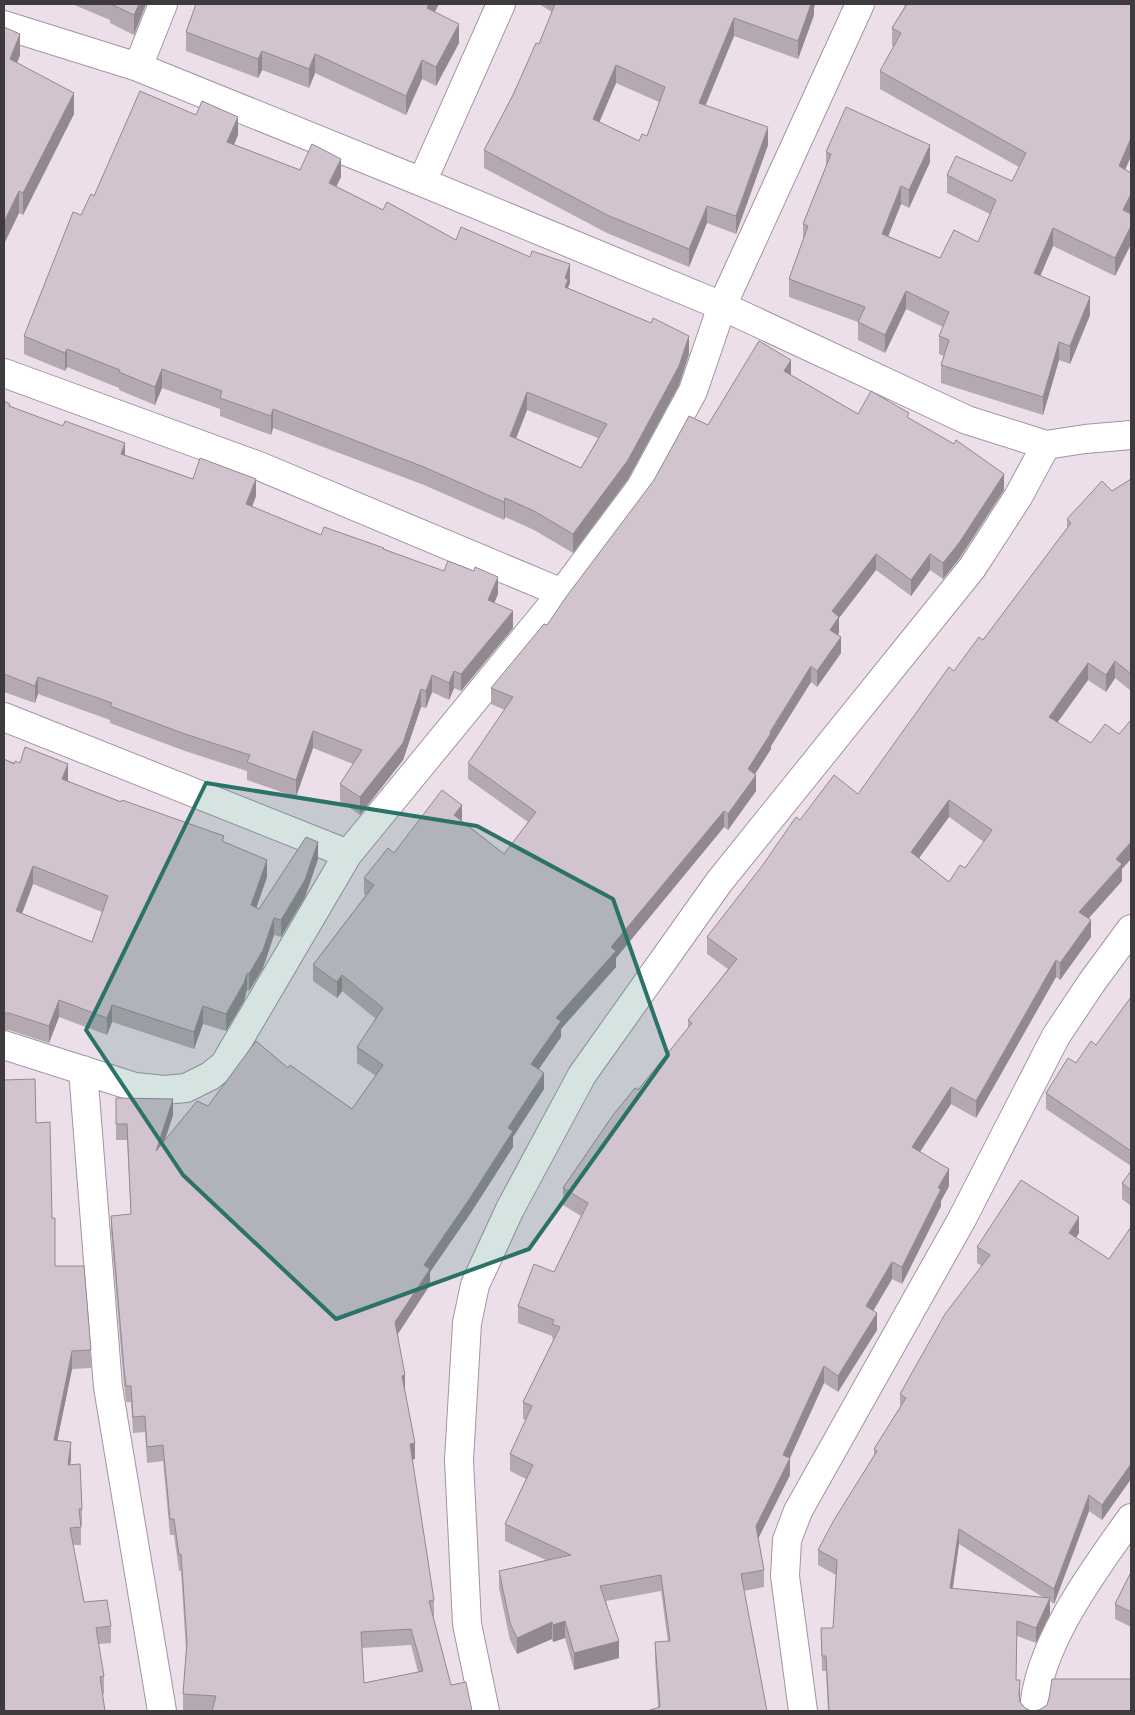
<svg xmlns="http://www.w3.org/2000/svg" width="1135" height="1715" viewBox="0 0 1135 1715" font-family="Spectral,serif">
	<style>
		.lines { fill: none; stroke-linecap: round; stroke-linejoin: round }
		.minor-casing { stroke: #a1959f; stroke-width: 30 }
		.minor { stroke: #fff; stroke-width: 28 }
		.wall { fill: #b4a9b1; fill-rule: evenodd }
		.shaded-wall { fill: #928990 }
		.building { fill: #d1c4ce; stroke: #928990; fill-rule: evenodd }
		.marked { fill: #2b7269; fill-opacity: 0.2; stroke: #2b7269; stroke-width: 4; stroke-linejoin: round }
	</style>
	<rect width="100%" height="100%" fill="#eddfe9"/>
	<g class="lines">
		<g class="minor-casing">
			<path id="minor" d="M4,25L138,67L422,182L722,306L967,420L1046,445L1085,439L1131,435
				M138,67L163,4
				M422,182L501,4
				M4,373L259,466L562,593
				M4,717L348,854
				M4,1045L135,1087L164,1090L186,1088L210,1076L224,1065L348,854L562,593L641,487L693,391L722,306L860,4
				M83,1070L108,1387L162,1711
				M485,1711L467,1624L459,1460L467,1323L475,1285L510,1209L582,1075L719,882L972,568L1018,497L1046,445
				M803,1711L785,1576L787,1540L798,1511L962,1219L1056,1036L1092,982L1131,929
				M1034,1711C1037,1646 1094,1570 1131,1518"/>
		</g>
		<use href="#minor" class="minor"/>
	</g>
	<path class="wall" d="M72,4H146L134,35L110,23V20Z
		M539,4H815L814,8V15L798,59L734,36L706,105L768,145L736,234L707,223L689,267L607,233L484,168V150L539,44L552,12ZM616,83L659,102L647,136L639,141L599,122Z
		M902,4H1131V156L1125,170L1131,173V244L1115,276L1053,246L1040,275L1090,315L1070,364L1059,360L1043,415L941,383V365L944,356L939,354V336L943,327L906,309L885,353L858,340V322L789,297V279L803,240V224L826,166V152L930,162L909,208L901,204L888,236L940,258L978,242L990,214L947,193V175L1012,181L1019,167L880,89V71L894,47L892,46V28L905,6Z
		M435,12L459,43L436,86L422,79L406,115L315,73L309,88L262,70L258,78L186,51V32Z
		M4,27L20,55L17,63L74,114L23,215L19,213L4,244Z
		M238,135L234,145L300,170L341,177L336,186L383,210L456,240L570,283L568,288L689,354L679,385L628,479L573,553L534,530L505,517L504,520L424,485L273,428L271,435L220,416V409L162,388L155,405L119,390V388L67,367L65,371L24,354V336L81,215L94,196ZM527,410L598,438L581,468L516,438Z
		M791,375L858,414L909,419L1004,490L959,559L943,579L930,570L911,596L876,570L839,618V633L838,635L841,653L817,687L811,682L771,746V749L755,774L756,791L728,830L724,827L616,958V967L561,1029V1037L539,1069L544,1089L513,1137V1147L470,1214L430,1272V1285L398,1334L405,1391L415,1459L412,1460L434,1600V1616H433L451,1685L472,1711H203L183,1710V1694L186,1650L181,1571H179L174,1535H170L163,1461L147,1463L145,1432L133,1433L131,1402H126L124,1385L111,1232V1216L131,1215L127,1140H116V1098L173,1115L165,1140L208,1106L288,1068L352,1109L376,1076L357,1063V1047L376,1019L342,991L337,998L313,981V965L366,895L364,894V878L394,853L462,821L504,854L528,822L468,779V763L505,710L491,704V688L547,625L708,425ZM411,1645L418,1672L364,1683L362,1648Z
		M4,401L10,406L125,455L193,479L256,496L252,507L321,535L384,549L498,594L494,603L513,628L461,691L454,688L449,700L432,692L426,708L421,707L403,760L360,815L340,801V784L353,764L313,748L296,797L247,780V771L185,751L110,723V720L38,694L35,703L4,692Z
		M1131,479V691L1115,678L1106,692L1088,680L1058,722L1122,869V881L1088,919L1091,937L1060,980L1056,977L976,1118L951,1104L920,1152L949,1186L941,1201V1206L902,1284L892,1279L873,1311L877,1330L838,1392L824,1383L790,1458V1475L758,1538L764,1570V1587L744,1591L767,1711L658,1707L655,1659V1642H668L661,1591L606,1601L619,1658L574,1670L565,1638L553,1642L552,1639L517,1654L510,1640L499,1588V1571L546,1560L505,1541V1524L526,1479L510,1471V1454L526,1420L523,1419V1402L553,1341L552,1336L518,1323V1306L554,1272L581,1216L563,1205V1188L638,1090L688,1029V1020L728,969L707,954V937L800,820L858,794L954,671L983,640L1067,528V519ZM949,817L984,842L965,868L949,882L919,858Z
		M4,759L68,781L121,802L224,842L267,877L256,908L259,909L318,859L305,897L281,937L274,935L263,968L249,991L247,990L244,1001L226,1031L203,1024L194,1049L112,1022L107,1035L59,1017L49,1043L9,1030H4ZM33,884L102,912L92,942L22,914Z
		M1131,997V1166L1046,1109V1093L1076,1063L1096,1045Z
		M36,1123L52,1218L55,1266L91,1350V1368L72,1369L57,1440L71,1459L70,1464L82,1509V1526H81V1545H73L84,1602L111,1626V1643L98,1644L104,1676V1694L4,1711Z
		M1131,1171V1206L1122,1199V1183Z
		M1131,1227V1479L1102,1520L1089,1511L1054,1604L1050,1601V1614L1036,1643L1017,1636L1016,1680L1020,1695V1702L1025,1708L1031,1711H1131H828L826,1671H822L821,1628H833L836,1575L818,1565V1550L874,1455V1449L900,1407V1394L982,1266L977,1263V1247L1079,1233L1076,1238L1109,1259ZM959,1544L1044,1598L953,1589Z
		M1131,1572V1627L1115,1619V1604Z"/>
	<path class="shaded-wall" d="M139,4H146L134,35V15Z
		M429,4H439L427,27V8Z
		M811,4H815L814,8V15L798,59V41Z
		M734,18V36L699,120V103Z
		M459,24V43L436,86V67Z
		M20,34V55L10,81V59Z
		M262,51V70L258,78V59Z
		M315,54V73L309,88V69Z
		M422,60V79L406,115V96Z
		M616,65V83L593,137V119Z
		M74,93V114L23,215V193Z
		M238,117V135L227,160V142Z
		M768,127V145L736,234V216Z
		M1131,138V156L1119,184V166Z
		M930,145V162L909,208V190Z
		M341,159V177L329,201V183Z
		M901,186V204L882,252V234Z
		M19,191V213L4,244V222Z
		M1131,194V212L1123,228V210Z
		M707,206V223L689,267V249Z
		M1131,226V244L1115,276V258Z
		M1053,228V246L1034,291V273Z
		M570,264V283L568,287V298L565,305V278Z
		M906,291V309L885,353V335Z
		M1090,297V315L1070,364V346Z
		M689,336V354L679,385L628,479L573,553V534Z
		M1059,342V360L1043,415V397Z
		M67,349V367L65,371V353Z
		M791,360V376L784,371Z
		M162,369V388L155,405V387Z
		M527,392V410L510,454V436Z
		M273,409V428L271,435V416Z
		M125,443V461L121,454Z
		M1004,474V490L959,559L943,579V563Z
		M256,479V496L246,522V504Z
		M505,498V517L504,520V502Z
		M876,554V570L839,618V633L830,646V630L832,611Z
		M930,554V570L911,596V580Z
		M498,577V594L488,618V600Z
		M513,611V628L461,691V674Z
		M841,637V653L817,687V671Z
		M1115,661V678L1106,692V675Z
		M1088,663V680L1049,734V717Z
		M811,666V682L771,746V749L748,785V769Z
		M454,671V688L449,700V683Z
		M432,675V692L426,708V691Z
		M38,677V694L35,703V686Z
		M421,689V707L403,760L360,815V797Z
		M313,731V748L296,797V780Z
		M68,764V782L62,779Z
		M756,775V791L728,830V814Z
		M949,800V817L911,869V852Z
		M462,805V821L454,815Z
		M724,811V827L616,958V967L561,1029V1037L531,1080V1064L556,1018L611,947Z
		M318,842V859L305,897L281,937V920Z
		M1131,842V859L1122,869V881L1079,929V912L1116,859Z
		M267,860V877L251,923V905Z
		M33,866V884L16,929V911Z
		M274,918V935L263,968L249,991V974Z
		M1091,920V937L1060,980V963Z
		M1056,960V977L976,1118V1101Z
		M247,973V990L244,1001L226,1031V1014Z
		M342,975V991L337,998V982Z
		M59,1000V1017L49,1043V1026Z
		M112,1005V1022L107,1035V1018Z
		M203,1006V1024L194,1049V1032Z
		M544,1073V1089L513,1137V1147L470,1214L430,1272V1285L395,1338V1322L424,1265L508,1128Z
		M951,1087V1104L912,1164V1147Z
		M173,1099V1115L156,1167V1151Z
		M949,1169V1186L941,1201V1206L902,1284V1267L938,1188Z
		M1079,1217V1233L1069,1248V1233Z
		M892,1262V1279L866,1323V1306Z
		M877,1313V1330L838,1392V1376Z
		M72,1351V1369L54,1457V1440Z
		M824,1366V1383L784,1471L790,1458V1475L756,1543V1526L783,1455Z
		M405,1375V1391L402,1392V1376Z
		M71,1442V1459L68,1482V1465Z
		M415,1443V1459L410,1460V1444Z
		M1131,1464V1479L1102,1520V1505Z
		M1089,1495V1511L1054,1604V1589Z
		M959,1529V1544L950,1604V1588Z
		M1050,1598V1614L1036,1643V1628Z
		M565,1621V1638L553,1642V1625Z
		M552,1622V1639L517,1654V1638Z
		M619,1641V1658L574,1670V1653Z
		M1020,1680V1695L1019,1709V1693Z"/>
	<path class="building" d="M111,4H139L134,15Z
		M196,4H429L427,8L459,24L436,67L422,60L406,96L315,54L309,69L262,51L258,59L186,32Z
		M555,4H811L798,41L734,18L699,103L768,127L736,216L707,206L689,249L607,215L484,150L513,95L536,43L539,44ZM616,65L665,87L647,136L642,134L639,141L593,119Z
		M907,4H1131V138L1119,166L1131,173V194L1123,210L1131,214V226L1115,258L1053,228L1034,273L1090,297L1070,346L1059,342L1043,397L941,365L949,340L939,336L949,312L906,291L885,335L858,322L865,307L789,279L808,226L803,224L831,154L826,152L846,107L930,145L909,190L901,186L882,234L940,258L954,230L978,242L996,200L947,175L956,156L1012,181L1026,153L880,71L901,33L892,28Z
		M4,27L20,34L10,59L74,93L23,193L19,191L4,222Z
		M140,91L196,115L202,101L238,117L227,142L300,170L312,144L341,159L329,183L383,210L387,202L456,240L461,227L530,257L532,251L570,264L565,278L568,280L565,287L651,323L653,318L689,336L679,366L628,460L573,534L534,511L505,498L504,502L424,467L273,409L271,416L220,398L222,391L162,369L155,387L119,372L120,370L67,349L65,353L24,336L73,212L81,215L91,194L94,196ZM527,392L607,424L581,468L510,436Z
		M759,341L791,360L784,371L858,414L871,391L909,413L907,417L954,444L956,440L1004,474L959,543L943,563L930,554L911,580L876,554L832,611L839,617L830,630L841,637L817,671L811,666L770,732L771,733L748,769L756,775L728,814L724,811L611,947L616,951L556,1018L561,1021L531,1064L544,1073L508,1128L513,1131L470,1198L424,1265L430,1269L395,1322L405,1375L402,1376L415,1443L410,1444L434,1600L429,1601L451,1685L466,1682L472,1711H212L216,1696L183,1694L187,1642L181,1554L179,1555L174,1519H170L163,1445L147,1447L145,1416L133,1417L131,1386H126L124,1369L111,1216L131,1214L127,1124H116V1098L173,1099L156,1151L197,1101L208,1106L256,1041L288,1068L290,1065L352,1109L383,1065L357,1047L383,1008L342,975L337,982L313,965L374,885L364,878L388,848L394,853L442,790L462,805L454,815L504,854L536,812L468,763L513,697L491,688L544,624L547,625L566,597L654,480L689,416L708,425ZM411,1629L423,1671L364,1683L361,1632Z
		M4,401L10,404L9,406L63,426L65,421L125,443L121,454L193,479L200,458L256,479L246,504L321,535L324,527L384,548L383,549L444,571L448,561L474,571L475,567L498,577L488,600L513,611L461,674L454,671L449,683L432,675L426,691L421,689L403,743L360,797L340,784L362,750L313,731L296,780L247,762L250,755L185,734L110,706L112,703L38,677L35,686L4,674Z
		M1131,479V674L1115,661L1106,675L1088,663L1049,717L1091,743L1105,724L1119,734L1131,720V842L1116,859L1122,864L1079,912L1091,920L1060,963L1056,960L976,1101L951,1087L912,1147L949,1169L938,1188L941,1189L902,1267L892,1262L866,1306L877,1313L838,1376L824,1366L783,1455L790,1458L756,1526L764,1570L741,1574L767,1711H647L660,1707L655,1642L670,1641L661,1575L600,1586L619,1641L574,1653L565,1621L553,1625L552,1622L517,1638L510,1623L499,1571L571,1555L505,1524L533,1465L510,1454L532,1406L523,1402L560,1327L552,1324L554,1320L518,1306L534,1264L554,1272L588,1203L563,1188L613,1115L635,1088L638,1090L692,1023L688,1020L737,959L707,937L762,866L796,817L800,820L834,775L858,794L949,667L954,671L979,637L983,640L1071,523L1067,519L1102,481L1112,491ZM949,800L992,830L965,868L960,865L949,882L911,852Z
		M25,747L68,764L62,779L121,802L122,800L224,836L222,841L267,860L251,905L259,909L306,837L318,842L305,880L281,920L274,918L263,950L249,974L247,973L244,983L226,1014L203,1006L194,1032L112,1005L107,1018L59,1000L49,1026L9,1013H4V759L14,764L15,761L20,763ZM33,866L108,896L92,942L16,911Z
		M1131,997V1151L1046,1093L1068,1058L1076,1063L1091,1041L1096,1045Z
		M35,1079L36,1123L50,1122L52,1218H55V1266H84L91,1350L72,1351L54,1440L71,1442L68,1465L80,1464L82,1509H79L81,1527L70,1528L84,1602L107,1600L111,1626L96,1628L104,1676L100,1677L105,1711H4V1080Z
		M1131,1171V1190L1122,1183Z
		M1021,1180L1079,1217L1069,1233L1109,1259L1131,1227V1464L1102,1505L1089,1495L1054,1589L959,1529L950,1588L1050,1598L1036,1628L1017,1621L1016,1680H1020L1019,1693L1020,1702L1025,1708L1031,1711L1039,1710L1047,1705L1049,1698L1052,1679H1131V1711H829L826,1656H822L821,1628H833L837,1560L818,1550L834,1520L877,1451L874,1449L906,1398L900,1394L945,1314L990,1255L977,1247Z
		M1131,1572V1612L1115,1604Z"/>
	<path class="marked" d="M206,783L477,826L613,899L668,1055L529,1249L336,1319L183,1175L86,1030Z"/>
	<rect width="1135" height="1715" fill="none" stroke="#3f3a3e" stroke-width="10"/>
</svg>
